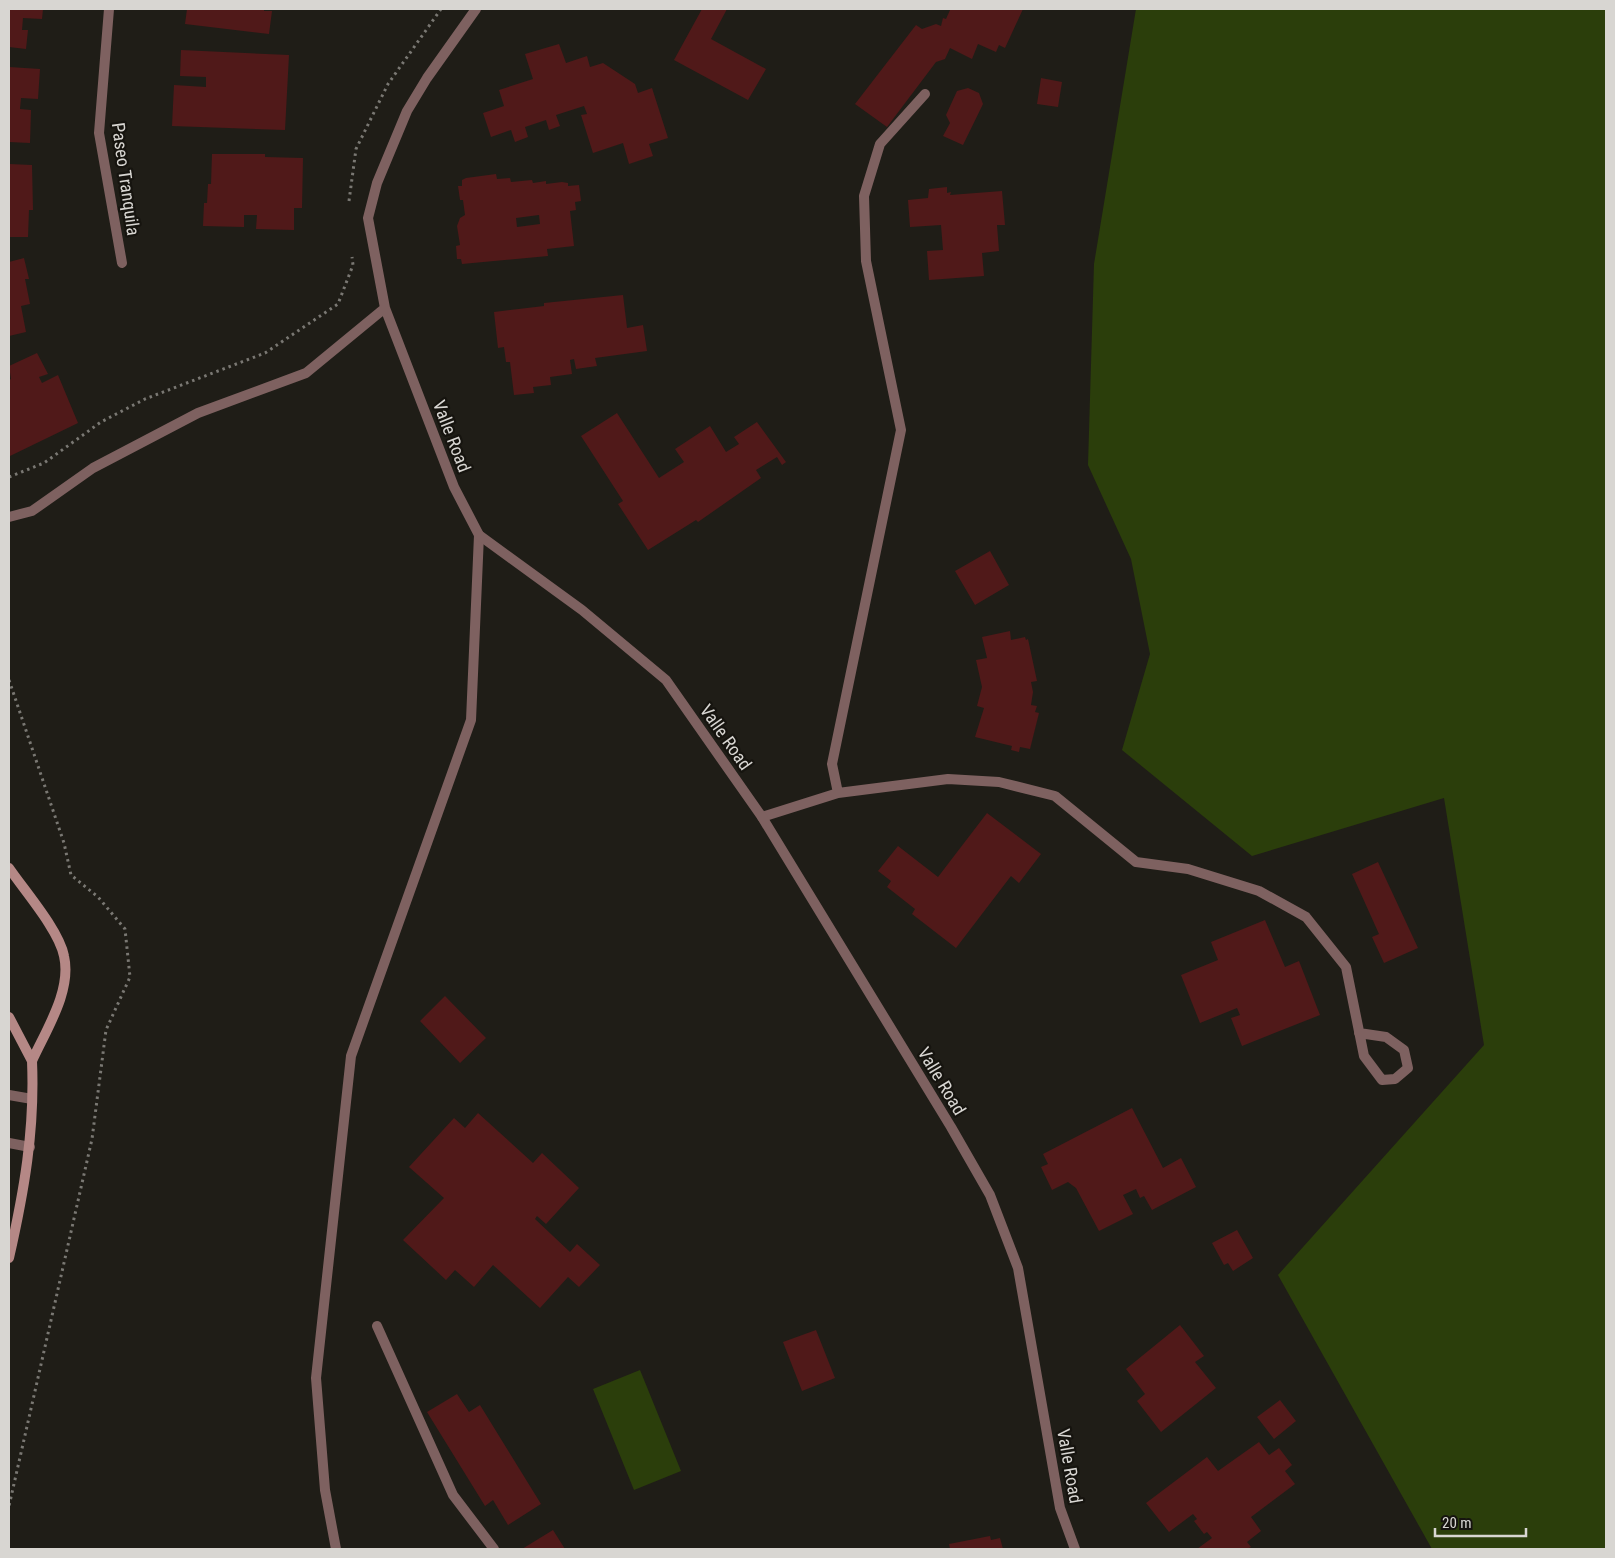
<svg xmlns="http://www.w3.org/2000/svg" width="1615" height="1558" viewBox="0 0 1615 1558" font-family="'Roboto Condensed',sans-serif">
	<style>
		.green { fill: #2b3e0b }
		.building { fill: #501919; fill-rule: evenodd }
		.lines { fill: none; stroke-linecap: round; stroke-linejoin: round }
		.path { stroke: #7a7873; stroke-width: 3; stroke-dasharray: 2.5 4; stroke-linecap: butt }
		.lane { stroke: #7e6160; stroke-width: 10 }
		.street { stroke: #7e6160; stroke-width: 10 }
		.secondary { stroke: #b58886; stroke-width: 10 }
		.labels { text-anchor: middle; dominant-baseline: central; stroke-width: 4.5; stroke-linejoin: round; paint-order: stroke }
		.street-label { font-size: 18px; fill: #d8d6d2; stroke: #16140f }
	</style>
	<rect width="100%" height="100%" fill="#1f1d17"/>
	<path class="green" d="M1136,9H1606V1549H1432L1278,1275L1484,1045L1444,798L1252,856L1122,750L1150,654L1131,559L1088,465L1094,264Z
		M640,1370L681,1471L634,1490L593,1389Z"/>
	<path class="building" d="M9,9H43L42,19L23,18L22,30H28L26,49L9,47Z
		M187,9H264V11H272L269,34L185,24Z
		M702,9H727L711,39L766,69L748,100L674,60Z
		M947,9H1023L1005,48L999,45L996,52L978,44L972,59L950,48L945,59L936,62L887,127L855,104L916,25L922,29L936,24L941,26L943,18L946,19L950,10Z
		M559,44L566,63L587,56L590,67L603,63L635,84L638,93L652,88L668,138L649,144L653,156L629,164L623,143L593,153L581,115L587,114L584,106L556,115L560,126L549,130L546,120L525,127L528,137L515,142L511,130L491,137L483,113L504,106L499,90L533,79L525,54Z
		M181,50L289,55L285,130L172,126L174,85L206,87V77L180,76Z
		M9,67L40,69L38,99L21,98L20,109L31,110L30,143L9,142Z
		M1041,78L1062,82L1058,107L1037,104Z
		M968,88L979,93L983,104L963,145L943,136L950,123L946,115L957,91Z
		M212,154H265V157L303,158L302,208H294V230L256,229L257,215H244V227L203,226L204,203H207L208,184H211Z
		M9,164L32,165L33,210H29L28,237H9Z
		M496,174L497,179L510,178L511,182L532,180L533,183L546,181V184L562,182L568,183V186L579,185L581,201L575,202L576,210L570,211L574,246L547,249L548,256L462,264L461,259H457L456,246L460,245L457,226L460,218L465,215L463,200H460L458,186H462V180L466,178ZM539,215L540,224L517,227L516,218Z
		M947,187V193L951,192L950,195L1002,191L1005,225H997L999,251L982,253L984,276L929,280L927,251L943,250L941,225L910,227L908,200L928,198L929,189Z
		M24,258L29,279H25L30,304L21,306L26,332L9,336V262Z
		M623,295L627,328L643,325L647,351L595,358L597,366L576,369L574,359L570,360L572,374L550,377L551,385L533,387L534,393L514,395L510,362H506L504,347L498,348L494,312L544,306V303Z
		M37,353L48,374L39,377L42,383L58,375L78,423L10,456L9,380L11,379L9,366Z
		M617,413L659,478L684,462L675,449L710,426L726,452L739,444L734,437L757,422L786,462L782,465L777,457L756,470L761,478L698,522L696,520L648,550L618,504L623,501L581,436Z
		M990,551L1009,585L975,605L955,571Z
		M1010,631L1011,640L1025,637L1026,640L1028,639L1037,681L1031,682L1033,692L1031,705L1037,706L1035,712L1039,713L1030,749L1020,747L1019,752L1011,750L1012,746L975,737L984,708L977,706L982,687L976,660L987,658L982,637Z
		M987,813L1041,854L1019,883L1011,876L956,948L912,914L915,909L887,887L891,881L878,871L898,846L938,877Z
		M1378,862L1418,948L1384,963L1372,937L1379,934L1352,874Z
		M1265,920L1285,967L1299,961L1320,1015L1242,1046L1231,1018L1240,1015L1237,1008L1200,1023L1181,975L1218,960L1211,942Z
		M445,996L486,1038L460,1063L420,1021Z
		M1132,1108L1163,1168L1181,1158L1196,1187L1152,1210L1144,1196L1140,1198L1136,1189L1123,1195L1133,1214L1099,1231L1076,1188L1068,1182L1052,1190L1041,1167L1048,1164L1043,1154Z
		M478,1113L533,1163L542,1153L579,1188L546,1224L537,1216L535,1219L570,1252L577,1244L600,1265L579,1287L568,1277L540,1308L493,1265L474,1287L455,1270L446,1280L403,1240L444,1198L409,1167L454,1118L465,1128Z
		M1237,1230L1253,1258L1233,1271L1228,1263L1224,1265L1212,1243Z
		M1180,1325L1204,1356L1195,1362L1216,1388L1161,1432L1137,1401L1145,1394L1126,1369Z
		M816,1330L835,1378L802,1391L783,1342Z
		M457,1394L469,1412L480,1405L541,1504L508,1525L493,1500L485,1506L427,1412Z
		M1280,1400L1296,1421L1274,1439L1257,1417Z
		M1259,1442L1269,1455L1279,1448L1292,1465L1285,1471L1295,1484L1251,1517L1261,1531L1247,1542L1251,1547L1247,1549H1197L1212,1538L1207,1532L1204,1534L1194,1521L1197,1519L1193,1514L1169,1532L1146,1503L1207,1457L1218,1471Z
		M553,1530L565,1549H522Z
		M990,1536L991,1540L1000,1538L1003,1549H950L949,1544Z"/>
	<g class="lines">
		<path class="path" d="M349,201L356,149L388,84L441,9
			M9,477L44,463L101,422L145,399L265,353L338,304L353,265L352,257
			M9,680L64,843L71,875L98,897L125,929L130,977L106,1030L92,1139L9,1506"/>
		<path class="lane" d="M838,793L832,764L901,430L866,261L864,196L880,144L925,94
			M762,817L838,793L948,779L999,782L1055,796L1136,862L1188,869L1259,891L1306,917L1346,967L1364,1056L1382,1080L1395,1079L1408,1068L1404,1050L1386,1037L1359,1033
			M377,1326L453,1495L494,1549
			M336,1549L325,1490L316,1378L351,1056L471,720L479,535"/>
		<path class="street" d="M109,9L99,133L122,263
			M476,9L427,78L407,111L377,183L368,218L385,308L454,487L479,535L582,610L666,680L762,817L951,1127L990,1195L1018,1268L1060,1508L1075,1549
			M9,517L32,511L93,468L198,413L306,373L385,308
			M9,1095L32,1099
			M9,1143L30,1147"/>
		<path class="secondary" d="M9,868C24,890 59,930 64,956C72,991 46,1030 32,1061L9,1017
			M9,1258C24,1192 35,1130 32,1061"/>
	</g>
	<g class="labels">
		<g class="street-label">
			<text transform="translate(126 179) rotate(82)">Paseo Tranquila</text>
			<text transform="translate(452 436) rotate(69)">Valle Road</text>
			<text transform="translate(726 737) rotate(55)">Valle Road</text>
			<text transform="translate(942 1081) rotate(59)">Valle Road</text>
			<text transform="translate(1070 1466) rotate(80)">Valle Road</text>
		</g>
	</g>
	<rect width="1615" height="1558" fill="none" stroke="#d8d6d2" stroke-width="20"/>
	<path d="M1435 1528v8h91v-8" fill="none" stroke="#d8d6d2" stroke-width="2.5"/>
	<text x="1442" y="1528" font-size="15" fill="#d8d6d2" stroke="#16140f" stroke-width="4" paint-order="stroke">20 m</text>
</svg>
